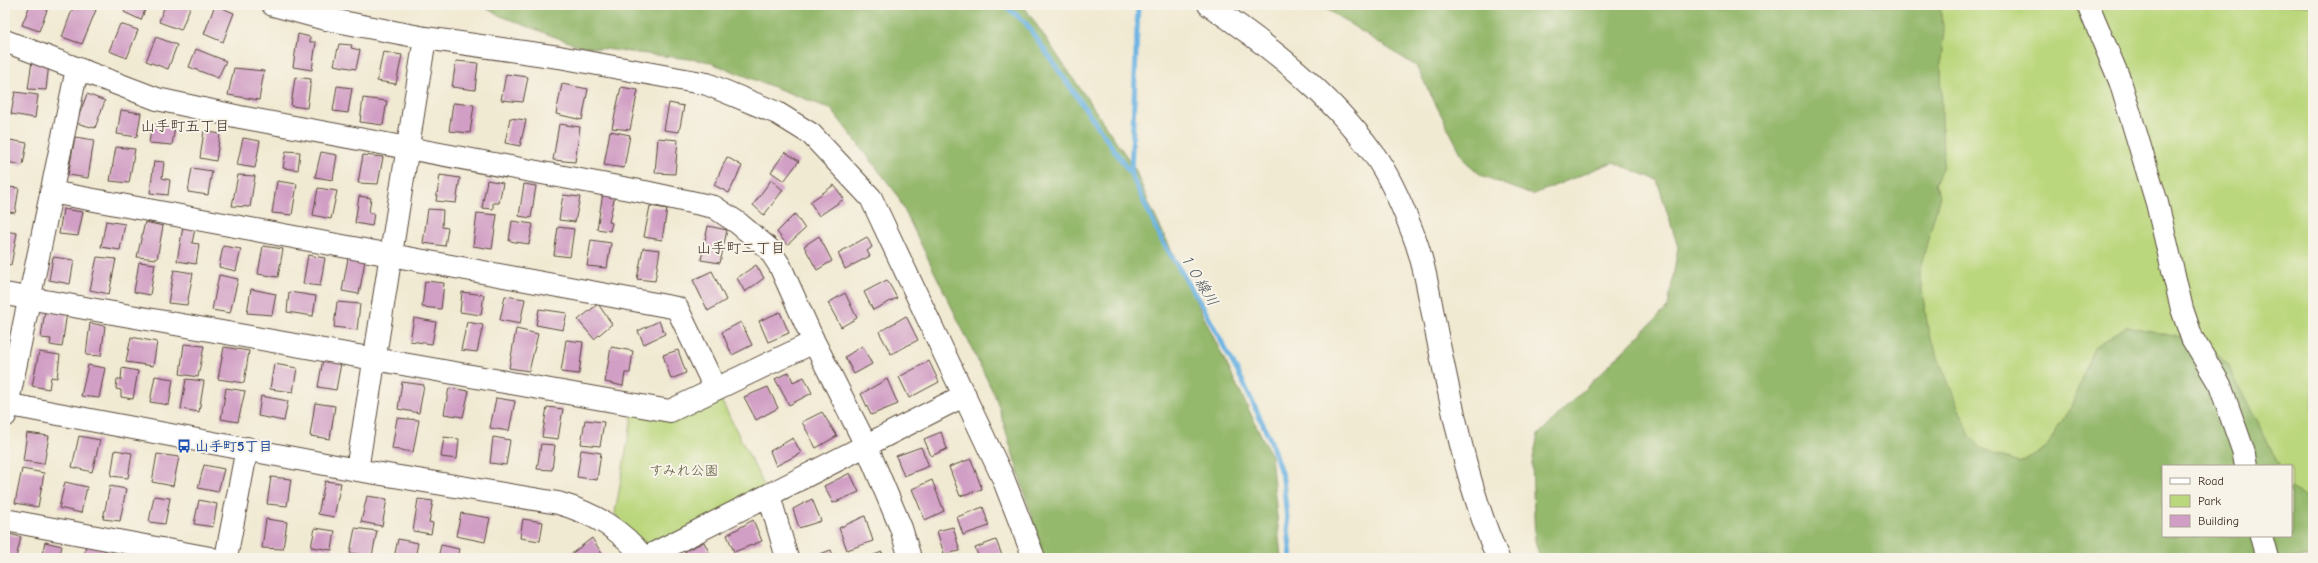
<svg xmlns="http://www.w3.org/2000/svg" width="2318" height="563" viewBox="0 0 2318 563" font-family="'Comic Neue','Klee One',sans-serif">
	<style>
		.green { fill: #bbd77d; stroke: #7b804e; fill-rule: evenodd }
		.forest { fill: #94b86c; stroke: #687145 }
		.lines { fill: none; stroke-linecap: round; stroke-linejoin: round }
		.stream { stroke: #6cb4e3; stroke-width: 5 }
		.building { fill: #d19ec5 }
		.minor-casing { stroke: #564739; stroke-width: 24 }
		.minor { stroke: #fff; stroke-width: 22 }
		.labels { text-anchor: middle; dominant-baseline: central; stroke-width: 4; stroke-linejoin: round; paint-order: stroke }
		.transit-label { font-size: 14px; font-weight: bold; fill: #164399; stroke: #f7f3e8; text-anchor: start }
		.park-label { font-size: 14px; fill: #5b5536; stroke: #f7f3e8 }
		.neighbourhood-label { font-size: 15px; fill: #3b2a1e; stroke: #f7f3e8 }
		.water-label { font-size: 15px; font-style: italic; fill: #4a5359; stroke: #f7f3e8 }
	</style>
	<rect width="100%" height="100%" fill="#f7f3e8"/>
	<filter id="ink" filterUnits="userSpaceOnUse"><feTurbulence type="fractalNoise" baseFrequency=".025" numOctaves="2"/><feDisplacementMap in="SourceGraphic" scale="8" xChannelSelector="R" yChannelSelector="G"/><feConvolveMatrix kernelMatrix="1 2 1 2 8 2 1 2 1" color-interpolation-filters="sRGB"/></filter>
	<filter id="wash" filterUnits="userSpaceOnUse"><feTurbulence type="fractalNoise" baseFrequency=".012" numOctaves="4" result="noise"/><feDisplacementMap in="SourceGraphic" scale="16" xChannelSelector="R" yChannelSelector="G"/><feGaussianBlur stdDeviation="0.9" result="paint"/><feColorMatrix in="noise" values="0 0 0 0 0 0 0 0 0 0 0 0 0 0 0 0 0 1.4 0 .05"/><feComposite in="paint" operator="in"/></filter>
	<g filter="url(#wash)">
		<rect width="100%" height="100%" fill="#f1ead3"/>
		<path class="green" d="M1783,5H2313V558H1875ZM2163,466H2291V536H2163Z
			M715,388L769,495L644,558L615,513L634,406L670,411Z"/>
		<path class="forest" d="M481,5H1023L1135,169L1150,206L1271,456L1281,558H1044L996,398L896,193L831,109L706,61L579,46L498,15Z
			M1320,5H1939L1944,30L1941,59L1943,166L1935,184L1940,195L1919,272L1929,335L1970,436L1983,449L2019,463L2046,448L2071,406L2094,347L2127,326L2205,343L2227,364L2280,466H2163V536H2291V487L2313,501V558H1540L1535,541L1532,463L1538,435L1668,307L1678,247L1657,180L1613,162L1532,195L1481,175L1465,161L1416,66Z"/>
		<g class="lines">
			<path class="stream" d="M1004,5L1025,22L1131,174
				M1138,5L1131,174L1161,239L1204,309L1242,380L1270,439L1283,479L1291,558"/>
		</g>
		<g id="blocks">
			<path class="building" d="M30,5H49L39,31L22,25Z
				M74,5H84L96,10L82,44L62,37Z
				M127,5H147L141,20L124,12Z
				M165,5H191L181,30L159,22Z
				M215,5L234,13L223,42L204,34Z
				M120,24L138,30L127,58L109,51Z
				M298,34L310,37V42H316L312,70L293,67Z
				M156,37L177,45L168,69L146,61Z
				M339,44L352,45L351,48L360,50L356,69L334,65Z
				M196,49L226,61L218,78L189,67Z
				M383,52L402,55L396,84L377,81Z
				M32,61L49,63L46,90L28,89Z
				M456,61L478,63L475,90L452,87Z
				M234,68L264,71L259,100L228,95Z
				M506,74L528,77L523,102L501,100Z
				M295,77L311,79L307,108L291,106Z
				M562,84L588,89L582,120L556,114Z
				M337,86L352,88L348,113L333,111Z
				M621,87L638,90L630,130L612,128Z
				M15,92L38,95L35,118L11,114Z
				M87,94L105,101L95,128L76,123Z
				M363,98L387,101L383,125L360,122Z
				M453,103L474,105L470,133L449,131Z
				M669,103L684,106L679,132L664,130Z
				M121,110L141,113L137,137L117,134Z
				M510,118L526,120L520,146L505,143Z
				M152,124L175,127L172,145L149,143Z
				M559,124L580,127L575,162L553,160Z
				M204,131L220,134L216,161L200,158Z
				M610,131L630,135L624,168L604,165Z
				M75,137L94,140L88,178L68,175Z
				M243,138L260,141L255,168L237,165Z
				M658,138L678,140L675,174L655,173Z
				M10,140L27,143L23,165L6,162Z
				M116,147L135,149L129,183L110,181Z
				M286,151L300,152L298,170L283,168Z
				M321,152L337,155L333,180L315,177Z
				M785,152L799,161L784,181L771,172Z
				M363,155L383,157L378,184L358,183Z
				M727,157L742,166L729,193L714,185Z
				M154,161L164,162L162,178L170,180L168,195L150,193Z
				M192,168L212,171L208,195L188,192Z
				M238,175L255,176L250,207L232,206Z
				M440,175L460,178L456,203L436,201Z
				M487,180L503,183L499,203H493V209L482,208Z
				M771,180L783,190L764,215L753,205Z
				M277,181L297,184L292,215L272,213Z
				M524,184L536,186L531,218L519,216Z
				M834,185L844,199L819,216L810,202Z
				M5,187L19,188L15,213L5,211Z
				M318,188L337,191L331,219L313,215Z
				M603,193L615,195L609,222L612,223L610,231L597,229Z
				M563,195L580,197L575,222L559,220Z
				M359,196L371,198L369,213H374L372,226L355,223Z
				M650,206L667,209L662,240L644,237Z
				M63,209L83,212L78,236L59,234Z
				M428,209L443,210L442,227L448,228L445,246L423,243Z
				M477,213L497,215L492,249L473,246Z
				M795,214L805,229L787,245L777,232Z
				M106,221L125,224L120,250L101,247Z
				M512,221L533,224L529,244L509,241Z
				M145,222L163,226L157,259L137,257Z
				M708,226L727,230L720,263L701,260Z
				M183,227L195,229L192,243L199,244L196,264L177,261Z
				M558,227L574,229L570,257L554,255Z
				M5,231L17,233L11,265L5,264Z
				M819,236L832,261L817,270L804,246Z
				M867,237L872,247L867,251L870,256L845,269L838,253Z
				M591,240L611,243L607,268L587,266Z
				M223,246L241,249L236,271L219,267Z
				M263,246L283,249L278,277L258,274Z
				M643,248L660,250L655,281L637,279Z
				M308,255L325,258L320,286L303,284Z
				M53,257L74,260L70,284L49,280Z
				M97,257L116,259L109,294L90,290Z
				M348,258L365,261L359,294L342,291Z
				M139,262L155,264L150,295L134,292Z
				M756,265L764,278L745,292L737,278Z
				M174,270L193,273L187,305L168,303Z
				M712,271L726,300L708,311L693,280Z
				M219,275L238,279L230,313L212,310Z
				M887,280L897,298L873,310L864,292Z
				M425,281L444,283L441,309L422,307Z
				M251,289L276,294L272,315L247,313Z
				M289,292L316,296L313,316L287,312Z
				M462,292L484,295L481,315L460,312Z
				M845,293L857,318L841,327L828,303Z
				M505,296L525,299L520,324L500,320Z
				M337,302L360,304L357,330L334,327Z
				M598,304L612,324L594,339L578,320Z
				M539,309L567,313L563,330L536,325Z
				M45,310L67,312L62,347L50,345L51,339L41,338Z
				M780,312L789,333L768,342L759,321Z
				M906,316L918,340L891,354L879,332Z
				M414,318L436,322L432,344L410,341Z
				M659,321L665,334L644,344L638,331Z
				M467,322L483,325L477,352L461,350Z
				M741,322L752,345L732,355L722,332Z
				M90,323L105,326L101,356L86,355Z
				M516,329L538,334L529,371L509,368Z
				M131,337L157,342L153,366L126,362Z
				M566,340L583,342L579,374L561,372Z
				M184,344L204,346L198,377L180,374Z
				M862,346L872,364L854,374L845,357Z
				M224,347L249,351L244,383L218,379Z
				M611,347L633,351L630,373H625L623,386L605,382Z
				M678,350L686,373L671,379L663,355Z
				M39,352L60,355L57,378L51,377L49,389L32,386Z
				M323,359L341,363L336,390L318,387Z
				M929,361L939,382L909,398L899,377Z
				M274,364L297,368L293,392L270,389Z
				M88,365L105,368L99,398L81,396Z
				M122,368L138,371L133,399L121,397V390L116,389L117,379L121,380Z
				M789,372L793,382L804,377L812,393L789,405L775,379Z
				M155,376L173,379L169,405L150,402Z
				M186,379L204,381L199,412L181,409Z
				M887,379L898,404L871,415L861,394Z
				M402,382L424,385L419,413L398,409Z
				M768,387L778,408L756,420L744,397Z
				M226,388L245,391L238,422L221,419Z
				M449,388L469,391L463,417L444,414Z
				M261,396L288,401L284,421L258,416Z
				M496,398L515,401L509,431L490,428Z
				M315,403L335,406L330,439L310,436Z
				M547,407L563,409L558,439L542,437Z
				M822,412L837,436L816,448L802,422Z
				M397,418L419,420L413,452L392,449Z
				M585,420L604,422L600,446L581,444Z
				M941,432L947,449L931,456L924,439Z
				M27,433L49,436L44,464L23,461Z
				M79,436L100,440L92,472L72,467Z
				M444,437L459,439L457,459L441,457Z
				M493,437L510,440L506,465L490,463Z
				M793,438L801,453L776,466L770,451Z
				M541,444L555,445L552,470L537,469Z
				M921,447L929,466L904,476L896,456Z
				M115,450L132,453L128,478L111,476Z
				M581,450L601,453L597,480L577,477Z
				M157,454L179,457L173,486L152,482Z
				M971,459L982,489L960,496L949,467Z
				M204,465L224,469L218,492L198,488Z
				M22,469L44,473L38,507L15,503Z
				M850,473L859,492L833,503L824,486Z
				M271,477L291,479L287,506L267,504Z
				M932,480L944,511L925,520L912,489Z
				M325,481L341,483L334,517L318,514Z
				M65,482L87,487L81,513L59,508Z
				M110,486L126,489L120,521L103,519Z
				M154,496L170,498L165,524L149,522Z
				M367,496L387,499L382,526L361,522Z
				M418,499L433,501L429,522L433,523L431,534L413,531Z
				M812,499L821,521L799,528L793,509Z
				M199,500L217,504L213,527L194,524Z
				M983,507L989,526L963,535L957,517Z
				M461,513L490,518L485,542L456,536Z
				M865,516L873,541L847,550L839,528Z
				M266,519L287,522L283,549L262,548Z
				M523,519L543,522L540,541L520,538Z
				M753,520L762,541L734,552L727,535Z
				M953,527L960,551L944,554L937,531Z
				M315,528L335,531L332,550L311,547Z
				M355,528L377,531L372,556L350,553Z
				M5,533L21,537L16,558H5Z
				M592,538L604,557L566,558Z
				M398,539L418,543L415,558H394Z
				M996,540L1003,558H979L975,548Z
				M45,542L62,546L59,558H41Z
				M704,542L712,558H688L685,551Z
				M86,543L105,547L104,558H84Z
				M441,545L459,549L457,558H438Z
				M831,550L834,558H812V557Z
				M882,552L884,558H866Z"/>
		</g>
	</g>
	<g filter="url(#ink)">
		<use href="#blocks" fill-opacity="0" stroke="#564739" stroke-width="1"/>
		<g class="lines">
			<g class="minor-casing">
				<path id="minor" d="M273,5L321,18L425,38L559,57L707,84L777,113L811,134L871,198L1003,478L1034,558
					M1209,5C1270,46 1329,93 1373,153C1389,175 1402,205 1412,231C1425,263 1430,301 1437,335C1453,411 1467,487 1498,558
					M2088,5L2120,81L2157,203L2182,309L2192,338L2220,385L2243,450L2246,466
					M5,41L157,99L240,117L645,192L714,207L738,223L769,249L780,266L814,342L866,445L901,528L910,558
					M51,192L677,308L715,388
					M5,294L670,411L814,342
					M5,404L357,470L558,503C593,513 621,529 644,558
					M5,416L77,69
					M357,470L425,38
					M769,495L787,558
					M5,520L210,558
					M2261,536L2267,558
					M226,558L247,448
					M645,558L965,395"/>
			</g>
			<use href="#minor" class="minor"/>
		</g>
	</g>
	<defs>
		<g id="bus-bare" transform="scale(1.08)"><path d="M-5-6H5V4H4V6H2V4H-2V6H-4V4H-5ZM-3.5-4V0h7V-4ZM-3.5 1.2v1.5H-2V1.2ZM2 1.2v1.5H3.5V1.2Z" fill="#1a4fb4" stroke="#f7f3e8" stroke-width="2.5" paint-order="stroke"/></g>
	</defs>
	<g fill-rule="evenodd">
		<use href="#bus-bare" x="184" y="446"/>
	</g>
	<g class="labels">
		<g class="transit-label">
			<text x="195" y="446">山手町5丁目</text>
		</g>
		<g class="park-label">
			<text x="684" y="470">すみれ公園</text>
		</g>
		<g class="neighbourhood-label">
			<text x="185" y="126">山手町五丁目</text>
			<text x="741" y="248">山手町二丁目</text>
		</g>
		<g class="water-label">
			<text transform="translate(1199 279) rotate(59)">１０線川</text>
		</g>
	</g>
	<rect width="2318" height="563" fill="none" stroke="#f7f3e8" stroke-width="20"/>
	<rect x="2162" y="465" width="130" height="72" fill="#f7f3e8" stroke="#aca397"/>
	<rect x="2170" y="478" width="20" height="6" fill="#ffffff" stroke="#aca397"/>
	<text x="2198" y="485" font-size="12" fill="#3b2a1e">Road</text>
	<rect x="2170" y="495" width="20" height="12" fill="#bbd77d" stroke="#aca397"/>
	<text x="2198" y="505" font-size="12" fill="#3b2a1e">Park</text>
	<rect x="2170" y="515" width="20" height="12" fill="#d19ec5" stroke="#aca397"/>
	<text x="2198" y="525" font-size="12" fill="#3b2a1e">Building</text>
</svg>
